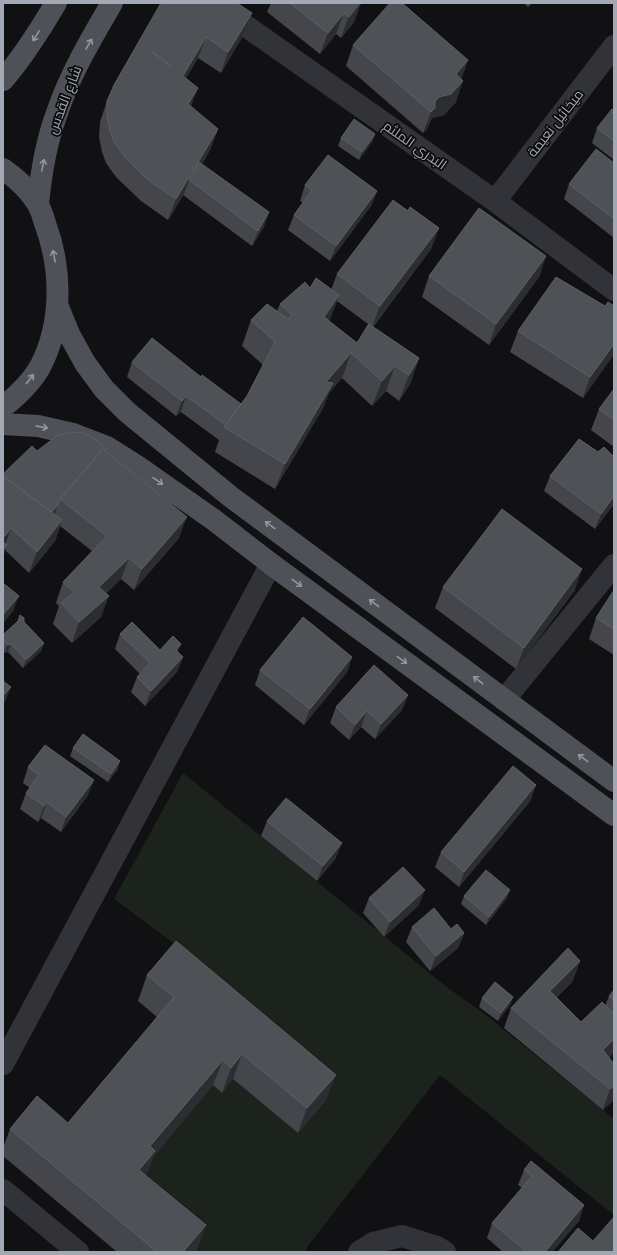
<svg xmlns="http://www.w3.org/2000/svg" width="617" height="1255" viewBox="0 0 617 1255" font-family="Mulish,Cairo,sans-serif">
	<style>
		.green { fill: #1c231c }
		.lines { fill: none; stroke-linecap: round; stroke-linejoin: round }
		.minor { stroke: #323338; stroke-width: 22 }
		.major { stroke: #4e5157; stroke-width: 22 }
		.wall { fill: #44464b; fill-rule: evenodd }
		.shaded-wall { fill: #2b2d30 }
		.building { fill: #4e5156; stroke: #5c5f65; fill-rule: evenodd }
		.oneway { stroke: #9297a1 }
		.labels { text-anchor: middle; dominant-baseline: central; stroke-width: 3.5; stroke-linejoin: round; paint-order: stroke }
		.street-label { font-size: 14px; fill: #a3a9b4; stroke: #0c0c0e }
	</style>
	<rect width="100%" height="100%" fill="#111113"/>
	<path class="green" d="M183,773L448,988L486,1015L614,1119V1215L440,1075L308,1246L305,1252H195L197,1251L141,1171L213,1085L222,1093L233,1079L298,1133L180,948L114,899Z"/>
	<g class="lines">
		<path class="minor" d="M213,3L495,201L614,290
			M495,201L614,46
			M504,700L614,565
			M3,1064L271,564
			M3,1190L78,1252
			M359,1252L373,1243L402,1236L437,1247L445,1252"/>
		<path class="major" d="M3,80C24,56 40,30 56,3
			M3,169C16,178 29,190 37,203C41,209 43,217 45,223C62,269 63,323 40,367C31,383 17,396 3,407
			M38,204C41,173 46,142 57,113C70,74 91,39 112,3
			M58,307L69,334L85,363L104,389L127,412L231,497L614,781
			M3,424L38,426L73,434L107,447L137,466L214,520L271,564L614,815"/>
	</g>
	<path class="wall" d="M161,3L252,13L244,34L221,73L198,58L186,78L191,106L218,129L210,150L202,164L264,227L252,246L183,195L184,194L168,220L141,201L116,177L106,163L102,152L99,137L100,122L107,101Z
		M271,3H361L354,22L341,38L336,34L320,54L267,12Z
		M524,3H532L528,7Z
		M353,45L468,60L461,79L456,102L444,115L432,118L427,129L423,133L346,66Z
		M614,111V160L592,143L597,128Z
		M375,134L372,142L359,160L338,146L341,138Z
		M614,163V238L564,199L569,184Z
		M305,185L377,191L371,206L330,261L288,230L294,215L303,203L300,201Z
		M408,211L439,228L431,249L373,327L419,358L410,384L399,401L386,391L372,406L342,378L329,393L323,408L275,489L215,452L219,440L181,412L176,416L127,377L132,362L201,377L241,404L247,396L263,365L242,346L251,320L277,311L280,304L310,288L331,290L337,274ZM337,301L368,324L357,343L329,321Z
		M546,256L539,277L489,345L422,297L429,276Z
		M605,306L614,354L583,398L510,352L518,331Z
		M614,389V447L591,430L599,409Z
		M107,449L106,451L179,538L134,590L121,579L106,593L101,617L72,643L53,624L59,606L56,603L63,582L92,551L60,526L55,541L29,573L5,550L3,557V474L37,451Z
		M598,452L614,504L595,529L544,491L550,476Z
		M443,587L575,590L516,669L435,608Z
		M614,590V655L589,639L596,618Z
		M20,615L24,622L44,643L41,651L23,668L8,652L4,653L3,651V635L18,622Z
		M120,634L160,650L178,652L183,657L177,672L145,706L131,692L137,677L140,674L115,649Z
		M352,657L347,672L304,725L255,685L260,670Z
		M408,695L402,710L375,739L361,727L349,740L330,723L336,707Z
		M73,748L118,769L108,782L70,756Z
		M28,767L88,795L61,832L41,818L38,822L20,809L26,793L30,788L23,783Z
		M531,800L459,887L435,867L441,852Z
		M267,821L336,858L317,881L261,836Z
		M464,896L507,898L486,925L461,904Z
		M369,898L419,905L384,937L363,913Z
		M412,927L451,929L464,933L458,948L430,971L406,942Z
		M580,961L572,982L556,998L581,1022L605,1006L609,996L614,990V1052L609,1058L614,1100L603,1110L504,1028L511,1008Z
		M147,975L326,1100L298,1133L233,1079L222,1093L213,1085L153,1157L146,1176L197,1250L195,1252H117L3,1156V1148L10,1129L68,1123L157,1017L138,1001Z
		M513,997L510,1005L498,1021L479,1007L482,998Z
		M524,1170L584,1205L579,1221L552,1252H503L487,1238L492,1223L522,1188L518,1185Z"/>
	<path class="shaded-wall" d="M353,3H361L354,22L341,38Z
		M252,13L244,34L221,73L228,52Z
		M344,13L336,34L320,54L328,33Z
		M206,37L198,58L175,97L183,76Z
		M468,60L461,81H463L456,102L444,115L432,118L427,129L423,133L435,102L456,74Z
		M198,88L190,109L188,104Z
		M218,129L210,150L191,182L189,180L184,194L168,220L176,199Z
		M375,134L372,142L359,160L362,152Z
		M377,191L371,206L330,261L336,246Z
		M269,212L264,227L252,246L258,231Z
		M439,228L431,249L372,327L380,306Z
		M546,256L539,277L489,345L496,324Z
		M339,295L330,320L315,342L324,317Z
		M614,344V354L583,398L590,377Z
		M351,353L342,378L329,393L323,408L275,489L285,464L326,382Z
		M419,358L410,384L399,401L409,375Z
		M395,366L386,391L372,406L382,381Z
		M186,396L181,412L176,416L182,401Z
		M614,496V504L595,529L601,514Z
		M58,505L52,520L48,517Z
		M187,517L179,538L134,590L142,569Z
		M62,520L55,541L29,573L37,552Z
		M11,528L4,549L3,550V540L5,536Z
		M7,545L3,557V550Z
		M129,558L121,579L92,608L99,587Z
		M582,569L575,590L516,669L524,648Z
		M19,596L13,611L3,624V615Z
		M109,596L101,617L72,643L79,622Z
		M44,643L41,651L23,668L26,660Z
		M11,644L8,652L4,653L7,645Z
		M181,644L175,659L176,650Z
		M183,657L177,672L145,706L151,691Z
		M352,657L347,672L304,725L310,709Z
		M11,687L5,702L3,705V696Z
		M408,695L402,710L375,739L381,724Z
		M367,711L361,727L349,740L355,725Z
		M120,761L118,769L108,782L111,774Z
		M94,780L88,795L61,832L66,817Z
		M536,785L531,800L459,887L464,872Z
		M47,802L41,818L38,822L44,806Z
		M342,843L336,858L317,881L323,866Z
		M425,890L419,905L384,937L390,922Z
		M510,890L507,898L486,925L489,917Z
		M464,933L458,948L430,971L436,956Z
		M580,961L572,982L542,1012L550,991Z
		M513,997L510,1005L498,1021L501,1013Z
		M614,1039V1052L595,1071L603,1050Z
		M242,1054L233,1079L222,1093L231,1068Z
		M223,1060L213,1085L153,1157L146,1176L139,1170L150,1146Z
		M336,1075L326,1100L298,1133L307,1108Z
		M614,1086V1100L603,1110L610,1089Z
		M584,1205L579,1221L552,1252H545Z
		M206,1225L197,1250L195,1252H183Z"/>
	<path class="building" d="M161,3H237L252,13L228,52L206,37L183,76L198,88L188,104L218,129L176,199L148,180L124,156L114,142L110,131L107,116V101L114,85ZM151,51L162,58L171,67Z
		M290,3H360L349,17L344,13L328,33Z
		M390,3H402L468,60L456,74L463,81L451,94L439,97L435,102V108L431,112L353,45Z
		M612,109L614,111V141L597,128Z
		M354,119L375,134L362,152L341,138Z
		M596,149L614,163V219L569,184Z
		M328,155L377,191L336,246L294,215L312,190L305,185Z
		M199,162L269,212L258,231L189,180Z
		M393,200L408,211L410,207L439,228L380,306L337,274Z
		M479,208L546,256L496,324L429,276Z
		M556,277L605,306L608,302L614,306V344L590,377L518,331Z
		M316,278L339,295L324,317L357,343L369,324L419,358L409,375L395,366L382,381L351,353L326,382L333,383L285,464L224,427L247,396L275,342L251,320L267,304L288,319L292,315L280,304L305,282L310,288Z
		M152,338L201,377L202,375L241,404L226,425L186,396L182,401L132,362Z
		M614,389V420L599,409Z
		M70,432L84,433L95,439L107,449L105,451L103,449L60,499L58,505L52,512L3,476V474L32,446L37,451L57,436Z
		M579,439L598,452L604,447L614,457V496L601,514L550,476Z
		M103,449L187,517L142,569L129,558L99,587L109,596L79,622L61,603L74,592L63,582L107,536L60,499Z
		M3,476L62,520L37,552L11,528L5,536L3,535Z
		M502,509L582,569L524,648L443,587Z
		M3,542L7,545L3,550Z
		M3,583L19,596L3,615Z
		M614,590V629L596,618Z
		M20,615L24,618V622L44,643L26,660L11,644L7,645L3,638V635L18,621Z
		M303,617L352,657L310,709L260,670Z
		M132,622L160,650L173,636L181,644L176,650L183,657L151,691L137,677L150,663L120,634Z
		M374,665L408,695L381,724L367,711L355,725L336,707Z
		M3,681L11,687L3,696Z
		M83,734L120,761L111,774L73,748Z
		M45,745L94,780L66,817L47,802L44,806L26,793L39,775L28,767Z
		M513,766L536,785L464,872L441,852Z
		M286,798L342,843L323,866L267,821Z
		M403,867L425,890L390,922L369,898Z
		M486,870L510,890L489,917L464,896Z
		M434,908L451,929L457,924L464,933L436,956L412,927Z
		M176,941L336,1075L307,1108L242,1054L231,1068L223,1060L150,1146L155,1151L139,1170L206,1225L183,1252H157L10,1129L37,1096L68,1123L174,997L147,975Z
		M568,948L580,961L550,991L581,1022L602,1002L614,1014V1039L603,1050L614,1064V1086L610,1089L511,1008Z
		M495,982L513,997L501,1013L482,998Z
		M614,990V1000L609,996Z
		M531,1161L584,1205L545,1252H527L492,1223L532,1176L524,1170Z
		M614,1217V1252H558L578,1228L593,1241Z"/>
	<defs><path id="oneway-shaft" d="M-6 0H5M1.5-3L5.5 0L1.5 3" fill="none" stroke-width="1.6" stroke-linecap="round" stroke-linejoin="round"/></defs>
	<g class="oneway">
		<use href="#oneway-shaft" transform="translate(36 36) rotate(122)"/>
		<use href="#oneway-shaft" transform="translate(89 44) rotate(-60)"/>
		<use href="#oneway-shaft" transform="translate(43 165) rotate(-78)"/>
		<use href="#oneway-shaft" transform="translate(54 256) rotate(-101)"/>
		<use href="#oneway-shaft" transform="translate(30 379) rotate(-52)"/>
		<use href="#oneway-shaft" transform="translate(42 427) rotate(10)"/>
		<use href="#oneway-shaft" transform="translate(158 481) rotate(35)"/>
		<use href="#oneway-shaft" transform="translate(270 525) rotate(-144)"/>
		<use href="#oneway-shaft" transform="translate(297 583) rotate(36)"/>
		<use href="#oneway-shaft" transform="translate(374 603) rotate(-143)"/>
		<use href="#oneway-shaft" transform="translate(402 660) rotate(36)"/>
		<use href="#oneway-shaft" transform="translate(478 680) rotate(-143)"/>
		<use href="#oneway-shaft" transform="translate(583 758) rotate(-143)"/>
	</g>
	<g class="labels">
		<g class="street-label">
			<text transform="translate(64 100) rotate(-69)">شارع القدس</text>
			<text transform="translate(555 123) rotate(-52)">ميخائيل نعيمة</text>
			<text transform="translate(415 145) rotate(35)">البدري الملثم</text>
		</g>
	</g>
	<rect width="617" height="1255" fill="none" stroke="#a3a9b4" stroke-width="8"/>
</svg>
